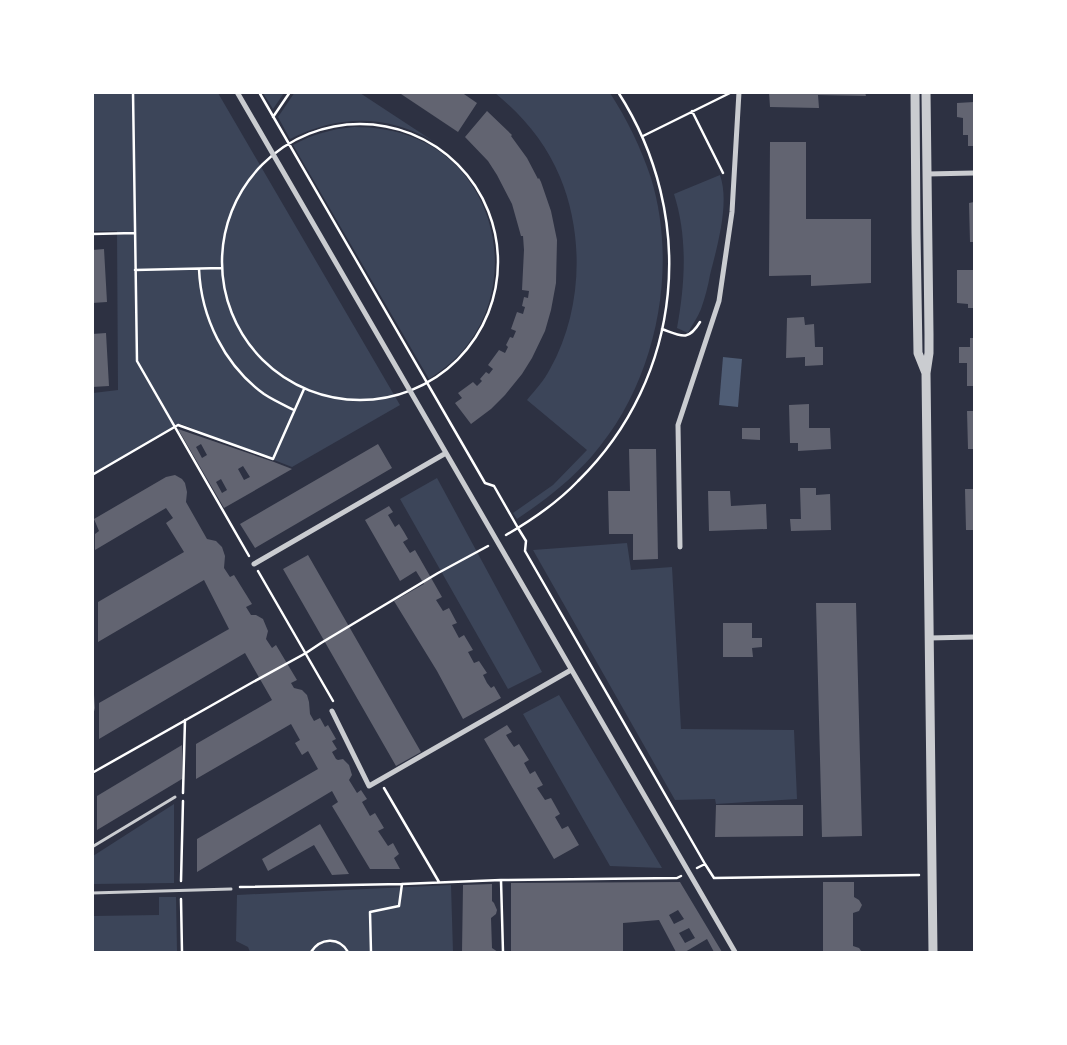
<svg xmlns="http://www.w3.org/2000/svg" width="1067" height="1045" viewBox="0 0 1067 1045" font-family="'Archivo Narrow',sans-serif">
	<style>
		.green { fill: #3c4559 }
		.water { fill: #4f5d75 }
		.building { fill: #626471; fill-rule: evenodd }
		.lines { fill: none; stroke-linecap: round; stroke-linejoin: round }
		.path { stroke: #fff; stroke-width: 2.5 }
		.service { stroke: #caccd0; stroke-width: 3 }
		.minor { stroke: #caccd0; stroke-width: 5 }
		.tertiary { stroke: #caccd0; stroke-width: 9 }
	</style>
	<rect width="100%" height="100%" fill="#2d3142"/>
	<path class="green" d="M295,92L360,93L433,141C385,114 339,115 290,139L278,117Z
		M92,93H218L400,405L292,467L181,424L93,476V393L118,390L117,231H93Z
		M263,93H284L273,109Z
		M495,93H610C627,119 641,148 651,178C679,270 656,383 592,456C570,481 544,501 517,519L513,513L553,485L587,450L527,400C535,390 544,381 550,369C582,312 585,237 560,177C546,143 523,116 495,93Z
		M354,127C375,127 397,130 417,139C495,172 519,277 468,344C458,358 444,369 429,379L293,145C313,134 332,129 354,127Z
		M720,175C730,203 717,247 710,275C708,286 705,298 701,309C698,317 692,325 688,333L677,328C685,284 688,238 674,194Z
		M437,478L542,672L508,689L400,499Z
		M627,543L631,570L672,567L681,729L794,730L797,799L716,804L715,799L675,800L533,550Z
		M559,695L662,868L610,866L523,714Z
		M174,804V883L93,884V856Z
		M451,885L453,952H250L248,947L236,941L237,895Z
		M159,897H176L177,952H93V916L159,915Z"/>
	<path class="water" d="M723,357L742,359L738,407L719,405Z"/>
	<path class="building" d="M398,92H461L477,103L458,132Z
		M769,92H865L866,96L818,95L819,108L770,107Z
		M974,102V146H968V135H963V118L957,117V103Z
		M487,111L512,135L511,136L527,158L538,179L539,178L541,182L551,211L557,240L556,283L551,310L545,331L532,358L522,374L505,395L491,409L471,424L455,403L462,398L458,393L473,382L477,386L482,381L480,379L486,372L489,374L493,369L488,365L499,350L505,353L508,347L506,345L510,337L513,338L516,331L511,329L517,312L523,314L525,307L522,306L524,297L528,298L529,291L522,290L524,250L523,236H521L512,204L497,175L488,161L465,137Z
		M770,142H806V219H871V283L811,286V275L769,276Z
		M974,202V242H970L969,203Z
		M104,249L107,302L92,303V250Z
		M957,270H974V308H968V304L957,303Z
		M804,317L805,325L814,324L815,347H823V365L805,366V357L786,358L787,318Z
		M106,333L109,386L92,387V334Z
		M970,338H974V386H967V363H959V347H970Z
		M809,404V428H830L831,449L798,451V443H790L789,405Z
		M967,411H974V449H968Z
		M742,428H760V440L742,439Z
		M178,429L274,462L292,469L224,508ZM201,444L207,455L202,458L196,447ZM243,466L250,477L244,480L238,469ZM221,479L227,490L222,493L216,482Z
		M378,444L392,468L255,548L240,524Z
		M629,449H656L658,559L633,560V534H609L608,491H630Z
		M175,475L182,479L185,483L187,492L186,502L207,539L216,541L222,547L225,556L224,568L230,577L234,575L252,604L246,607L251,615H256L263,619L268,631L266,639L272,648L276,645L297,680L291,683L294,688L302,690L307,695L309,702L310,714L314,721L320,718L325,727L328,725L336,739L332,741L337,749L332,752L336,759L338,760L343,759L349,765L352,775L349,780L357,793L361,790L367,799L362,802L370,816L375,813L384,828L378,831L388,846L393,843L399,854L394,858L400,869H370L332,806L338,802L332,791L197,872V839L318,769L308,751L302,755L295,743L300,740L291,724L196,779V744L272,700L245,653L99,739V703L229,629L204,580L98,642V602L184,552L166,523L173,518L166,508L95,550V534L99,531L94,519L166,477Z
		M800,488H816V495L830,494L831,530L791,531L790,519H801Z
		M965,489H974V530H966Z
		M708,491H730L731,506L766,504L767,529L709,531Z
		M389,506L393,512L388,515L395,527L399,524L404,532L408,539L403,542L410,553L415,550L442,597L436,600L443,611L449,608L457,623L452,625L459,638L464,635L473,650L468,652L474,663L479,661L487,673L483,675L487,683L491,688L494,686L501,698L463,719L437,671L394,601L424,584L416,571L400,581L365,520Z
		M308,555L421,752L396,766L283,569Z
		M816,603H856L862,836L822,837Z
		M723,623H752V638H762V647L752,648L753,657H723Z
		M507,725L512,732L506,735L509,740L514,747L519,744L529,760L524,763L530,774L535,771L543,785L537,788L545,800L551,798L560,814L555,817L562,829L568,826L579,845L554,859L484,739Z
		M182,745V779L97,830V796Z
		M716,805H803V836L715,837Z
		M320,824L349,874L332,875L314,845L268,871L262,859Z
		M680,882L722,952H714L707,939L685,952H676L659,920L623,923V952H511V883ZM678,910L684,919L674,924L669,915ZM689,928L695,938L685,943L679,933Z
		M823,882H854V897L859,900L862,905L859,911L853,913V946L859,948L862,952H823Z
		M492,884V901L494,903L497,910L496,914L491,918L492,948L498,952H462L463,885Z"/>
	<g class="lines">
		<path class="path" d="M133,92L137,361L249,556
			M259,92L485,483L494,486L518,528L526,541L525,551L705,864
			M692,111L723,173
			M273,117L290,92
			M222 262a138 138 0 1 1 276 0a138 138 0 1 1-276 0Z
			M643,136L730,93
			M92,234L135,233
			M199,269C201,317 224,365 264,394C273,400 284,405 294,410
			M135,270L222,268
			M662,329C681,336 688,342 700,322
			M92,475L178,425L273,459L304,389
			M506,535C532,520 557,503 578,481C684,377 698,216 618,92
			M258,571L333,701
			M92,654L93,708L92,724
			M92,773L253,682L306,653L321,643L438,573L488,546
			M384,788L439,882
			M183,793L185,720
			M697,868L705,864L714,878L919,875
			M501,880L503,952
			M181,881L183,801
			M240,887L402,884L501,880L677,878L681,876
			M181,899L182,952
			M311,952C320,938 339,936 348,952
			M371,952L370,912L399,906L402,884"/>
		<path class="service" d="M92,847L175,797
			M92,893L231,889"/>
		<path class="minor" d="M237,92L735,952
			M927,174L974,173
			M680,547L678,425L719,301L732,212L739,92
			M254,564L446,453
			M929,638L974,637
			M332,711L369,786L571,670"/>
		<path class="tertiary" d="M915,92L916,232L918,353L926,373
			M926,92L929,334V353L926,373L933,952"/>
	</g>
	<rect width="1067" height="1045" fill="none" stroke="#ffffff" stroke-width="188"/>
</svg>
